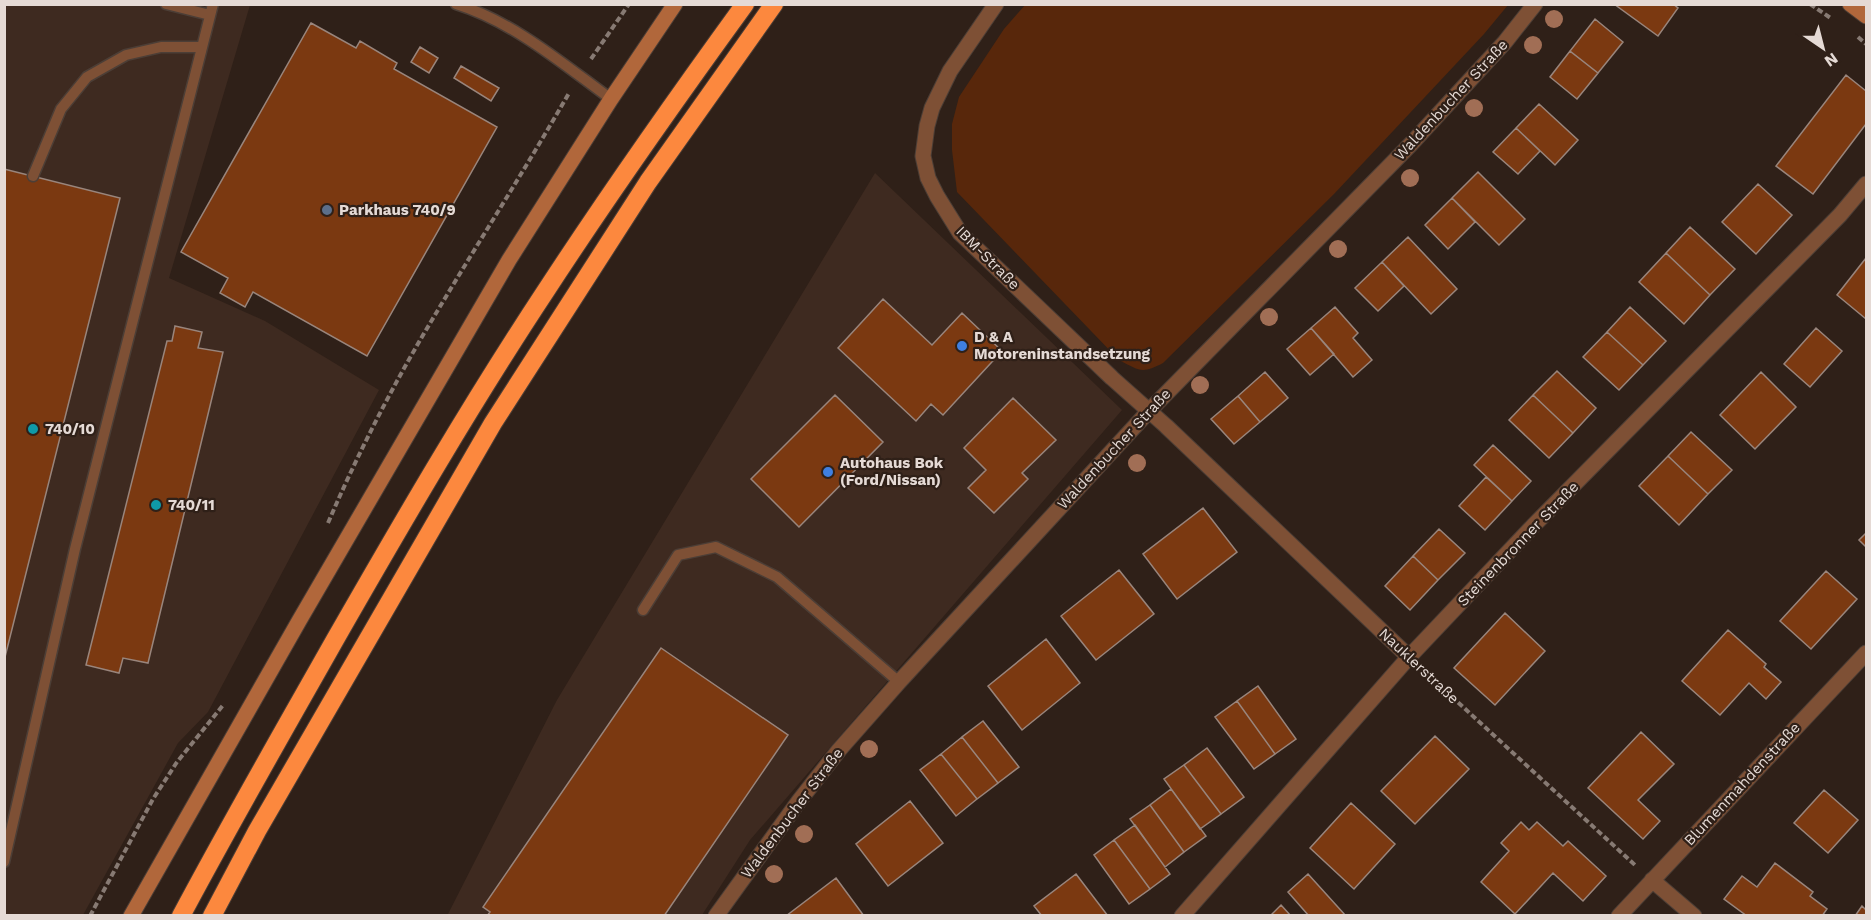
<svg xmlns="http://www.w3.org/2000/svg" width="1871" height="920" viewBox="0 0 1871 920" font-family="'Work Sans',sans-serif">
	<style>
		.built { fill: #3e2a20 }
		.green { fill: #58270b }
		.building { fill: #7b3911; stroke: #99857c; stroke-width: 1.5 }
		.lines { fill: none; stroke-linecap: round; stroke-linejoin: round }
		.lane-casing { stroke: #4c3e36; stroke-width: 13 }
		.street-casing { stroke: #4c3e36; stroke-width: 17 }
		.secondary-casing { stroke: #4c3e36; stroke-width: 17 }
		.highway-casing { stroke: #4c3e36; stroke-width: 20 }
		.path { stroke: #877a73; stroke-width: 4; stroke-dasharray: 6 3; stroke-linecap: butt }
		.lane { stroke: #7e5035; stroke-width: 10 }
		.street { stroke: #7e5035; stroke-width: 15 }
		.secondary { stroke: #b1673b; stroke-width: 15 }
		.highway { stroke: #fc883e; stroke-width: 18 }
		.tree { fill: #a16e55 }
		.service-dot { fill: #5c6f8a; stroke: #2f2018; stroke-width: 2 }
		.shop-dot { fill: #3f7fe0; stroke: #2f2018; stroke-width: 2 }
		.culture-dot { fill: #0f9aa8; stroke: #2f2018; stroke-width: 2 }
		.labels { text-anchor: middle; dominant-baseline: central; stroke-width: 4.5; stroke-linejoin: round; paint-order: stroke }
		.street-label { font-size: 15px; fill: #e5dad5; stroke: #2f2018 }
		.poi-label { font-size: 15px; font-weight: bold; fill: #e5dad5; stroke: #2f2018; text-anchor: start }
	</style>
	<rect width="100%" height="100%" fill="#2f2018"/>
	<path class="built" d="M5,5H250L169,278L265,321L379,390L208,712L178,743L83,915L5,916Z
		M875,173L1122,410L750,840L702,915L447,916L557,700Z"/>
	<path class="green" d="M1026,4H1508V5L1484,34L1334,194L1163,363C1142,374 1140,371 1119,360L957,192L952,150V124L959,97L1004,29Z"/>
	<path class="building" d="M1614,4H1673L1678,8L1658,36Z
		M1595,19L1623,42L1598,73L1570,51Z
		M311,23L356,48L360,41L397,63L394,69L497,127L367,356L253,292L245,307L220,293L228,278L181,252Z
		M420,47L438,58L429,73L411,62Z
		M1570,51L1598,73L1577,99L1550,77Z
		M461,66L499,88L491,101L454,78Z
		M1846,75L1866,91V124L1813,194L1776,166Z
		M1539,104L1578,140L1555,165L1516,128Z
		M1516,128L1540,151L1518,174L1493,152Z
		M4,169L120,198L4,661Z
		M1478,172L1525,219L1499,245L1452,198Z
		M1758,184L1792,215L1756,254L1722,222Z
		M1452,198L1475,222L1448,249L1425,225Z
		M1690,227L1735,269L1710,295L1666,253Z
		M1408,237L1457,289L1431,314L1382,262Z
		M1666,253L1710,295L1684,324L1639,282Z
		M1866,258V319L1837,295Z
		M1382,262L1404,286L1378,311L1355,288Z
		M883,299L932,345L962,313L1002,351L943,415L931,404L916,421L838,348Z
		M1335,307L1358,333L1353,338L1372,360L1353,377L1311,328Z
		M1630,307L1666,341L1643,365L1607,332Z
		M175,326L202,332L198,348L223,352L148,663L123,658L119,673L86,665L167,341H172Z
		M1311,328L1334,354L1310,375L1287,349Z
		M1816,328L1842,351L1810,387L1784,364Z
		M1607,332L1643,365L1619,390L1583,357Z
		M1557,371L1596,408L1573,433L1533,395Z
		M1265,372L1288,398L1260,422L1238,396Z
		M1761,372L1796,407L1755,449L1720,415Z
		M835,395L883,442L799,527L751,479Z
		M1533,395L1573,433L1549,458L1509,420Z
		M1238,396L1260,422L1234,444L1211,419Z
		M1013,398L1056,440L1022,473L1028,479L994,513L968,488L986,470L964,448Z
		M1691,432L1732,470L1708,494L1668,456Z
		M1493,445L1531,481L1512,501L1474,465Z
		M1668,456L1708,494L1679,525L1639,486Z
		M1486,477L1512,501L1485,530L1459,506Z
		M1203,508L1237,552L1177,599L1143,554Z
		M1439,529L1465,553L1438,580L1413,556Z
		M1866,533V547L1859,540Z
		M1413,556L1438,580L1410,610L1385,586Z
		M1119,570L1154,614L1096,660L1061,616Z
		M1826,571L1857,599L1811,649L1780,621Z
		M1505,613L1545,651L1495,705L1454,668Z
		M1728,630L1766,664L1764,667L1781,682L1766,699L1749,683L1720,715L1682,681Z
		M1046,639L1080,683L1022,730L988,686Z
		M661,648L788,735L664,916H487L490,912L483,907Z
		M1258,686L1296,739L1275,754L1237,701Z
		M1237,701L1275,754L1254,769L1215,717Z
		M983,721L1019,767L998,783L962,737Z
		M1641,732L1674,764L1638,800L1660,821L1643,839L1588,788Z
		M1435,736L1469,769L1415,824L1381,791Z
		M962,737L998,783L977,799L941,754Z
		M1207,748L1244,797L1221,814L1184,765Z
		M941,754L977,799L956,816L920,770Z
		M1184,765L1221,814L1200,829L1164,779Z
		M1171,789L1206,836L1184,852L1150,805Z
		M1824,790L1858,820L1828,853L1794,823Z
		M910,801L943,843L888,886L856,844Z
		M1351,803L1395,844L1354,889L1310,848Z
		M1150,805L1184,852L1165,867L1130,819Z
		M1521,822L1529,830L1537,822L1563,846L1568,841L1606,876L1583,901L1553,873L1515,914L1481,882L1509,851L1501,843Z
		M1135,825L1170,874L1150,889L1114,840Z
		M1114,840L1150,889L1129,904L1094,855Z
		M1775,863L1813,892L1810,896L1827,909L1822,916H1747L1724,899L1742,876L1757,887Z
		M1076,874L1108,916H1042L1034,906Z
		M1308,874L1346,916H1309L1288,892Z
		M836,878L864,916H786Z
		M1281,905L1291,916H1270Z
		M1862,906L1866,910V916H1855Z"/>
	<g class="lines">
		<g class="lane-casing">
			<path id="lane" d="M166,4L210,15
				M456,4C514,22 563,64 611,99
				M33,176L61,109L87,77L126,55L161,47H201
				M643,610L678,555L716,547L777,577L899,682
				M4,862L75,549L213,4"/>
		</g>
		<g class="street-casing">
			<path id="street" d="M996,4L950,71L932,108L927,126L923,156L928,178L937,196L960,233L1112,378L1166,426L1409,657
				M1652,880L1694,916
				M716,916L799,801L839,750L899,682L1149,411L1411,144L1505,42L1535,4
				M1182,916L1409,657L1534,525L1840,215L1866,184
				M1619,916L1866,653"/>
		</g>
		<g class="secondary-casing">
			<path id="secondary" d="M1850,4L1866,16
				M131,916L299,621L509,260L611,99L675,4"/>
		</g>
		<g class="highway-casing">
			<path id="highway" d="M181,916C231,822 284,730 336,638C403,521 471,404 545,292C609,194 676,99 745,4
				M212,916L257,831L493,423L648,182L774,4"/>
		</g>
		<path class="path" d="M1810,4L1832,19
			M1858,37L1866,44
			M591,59L629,4
			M328,523C358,453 393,385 432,320C477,244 525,170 569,93
			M1425,672L1636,866
			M90,916L153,799L177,762L224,704"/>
		<use href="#lane" class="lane"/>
		<use href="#street" class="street"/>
		<use href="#secondary" class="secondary"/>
		<use href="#highway" class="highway"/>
	</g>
	<g class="tree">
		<circle cx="1554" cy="19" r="9"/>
		<circle cx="1533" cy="45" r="9"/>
		<circle cx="1474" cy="108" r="9"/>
		<circle cx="1410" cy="178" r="9"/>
		<circle cx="1338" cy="249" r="9"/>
		<circle cx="1269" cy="317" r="9"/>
		<circle cx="1200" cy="385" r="9"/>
		<circle cx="1137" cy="463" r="9"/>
		<circle cx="869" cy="749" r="9"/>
		<circle cx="804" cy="834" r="9"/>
		<circle cx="774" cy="874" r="9"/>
	</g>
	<circle class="service-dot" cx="327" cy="210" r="6"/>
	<g class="shop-dot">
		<circle cx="962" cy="346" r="6"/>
		<circle cx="828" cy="472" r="6"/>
	</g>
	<g class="culture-dot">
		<circle cx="33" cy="429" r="6"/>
		<circle cx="156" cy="505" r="6"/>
	</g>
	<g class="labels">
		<g class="street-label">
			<text transform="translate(1451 100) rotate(-47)">Waldenbucher Straße</text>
			<text transform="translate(988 258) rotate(45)">IBM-Straße</text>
			<text transform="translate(1114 449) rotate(-47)">Waldenbucher Straße</text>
			<text transform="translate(1518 544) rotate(-46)">Steinenbronner Straße</text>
			<text transform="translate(1419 666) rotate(43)">Nauklerstraße</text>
			<text transform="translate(1742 784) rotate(-47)">Blumenmahdenstraße</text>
			<text transform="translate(792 813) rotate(-53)">Waldenbucher Straße</text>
		</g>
		<g class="poi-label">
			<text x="339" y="210">Parkhaus 740/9</text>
			<text x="974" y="337">D &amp; A<tspan x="974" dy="17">Motoreninstandsetzung</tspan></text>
			<text x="45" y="429">740/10</text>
			<text x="840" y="463">Autohaus Bok<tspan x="840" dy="17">(Ford/Nissan)</tspan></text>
			<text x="168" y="505">740/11</text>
		</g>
	</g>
	<rect width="1871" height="920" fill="none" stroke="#e5dad5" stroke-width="12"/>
	<g transform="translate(1823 48) rotate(145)" stroke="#2f2018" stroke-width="4.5" paint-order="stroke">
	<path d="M0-4.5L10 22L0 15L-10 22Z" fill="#e5dad5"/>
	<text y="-9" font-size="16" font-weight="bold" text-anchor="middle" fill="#e5dad5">N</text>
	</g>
</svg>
